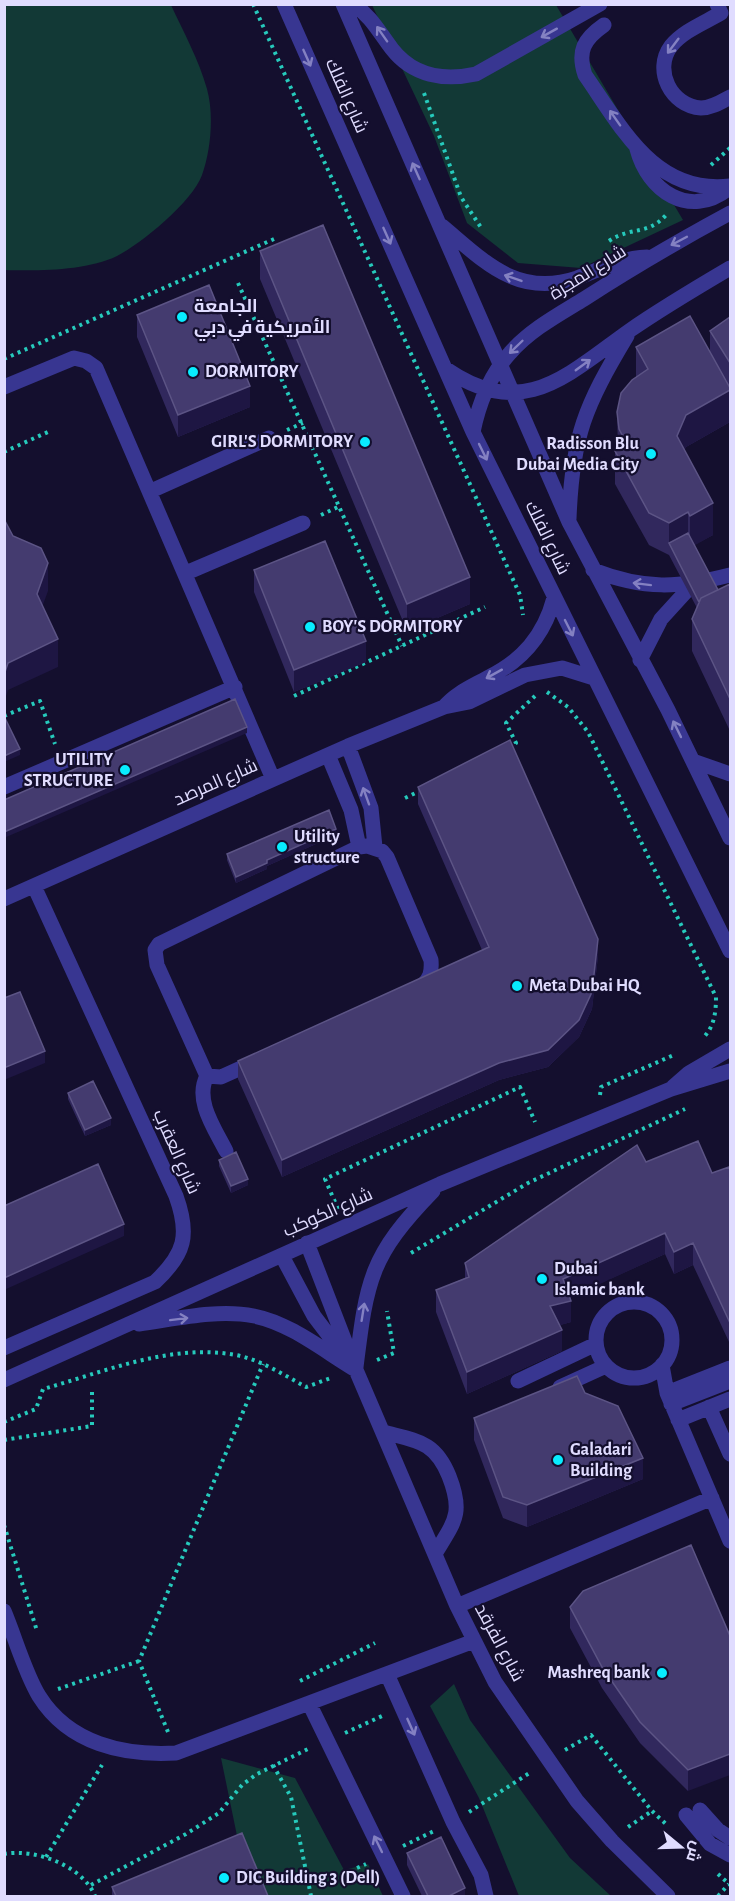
<svg xmlns="http://www.w3.org/2000/svg" width="735" height="1901" viewBox="0 0 735 1901" font-family="'Alegreya Sans',Cairo,sans-serif">
	<style>
		.green { fill: #123936 }
		.lines { fill: none; stroke-linecap: round; stroke-linejoin: round }
		.path { stroke: #26cabc; stroke-width: 4; stroke-dasharray: 3 4.5; stroke-linecap: butt }
		.minor { stroke: #383691; stroke-width: 15 }
		.wall { fill: #31285d }
		.shaded-wall { fill: #1e1643 }
		.building { fill: #443b6f; stroke: #5c5485; stroke-width: 1.5 }
		.oneway { stroke: #8481c2 }
		.poi-dot { fill: #08ecff; stroke: #140f2e; stroke-width: 2 }
		.labels { text-anchor: middle; dominant-baseline: central; stroke-width: 4.5; stroke-linejoin: round; paint-order: stroke }
		.street-label { font-size: 18px; fill: #e0dcff; stroke: #140f2e }
		.poi-label { font-size: 18px; font-weight: bold; fill: #e0dcff; stroke: #140f2e; text-anchor: start }
	</style>
	<rect width="100%" height="100%" fill="#140f2e"/>
	<path class="green" d="M5,4L171,5C183,31 199,60 207,89C214,114 211,150 202,175C192,202 142,243 117,256C86,271 38,271 5,270Z
		M372,5H556L683,220L581,268L518,263L467,223L434,136Z
		M454,1684L470,1720L570,1858L611,1896H519L479,1798L430,1706Z
		M221,1758L295,1778L344,1870L368,1864L383,1896H257L242,1860Z"/>
	<g class="lines">
		<path class="path" d="M253,4L520,595L523,615
			M424,93L461,197L482,229
			M711,165L730,148
			M609,241C631,226 647,236 666,215
			M238,283L402,646
			M4,359L274,239
			M287,430L303,423
			M4,452L50,431
			M321,515L340,506
			M547,692L568,707L588,732L716,997C716,1013 714,1027 703,1038
			M294,696L485,607
			M4,716L40,701L55,744
			M510,749L516,743L506,723L535,696
			M405,798L422,790
			M600,1095L601,1087L676,1054
			M338,1209L325,1179L520,1087L535,1122
			M411,1253L528,1183L685,1109
			M377,1360L394,1353L387,1311
			M4,1422L36,1409L43,1389C104,1372 171,1343 236,1355C261,1360 284,1375 306,1387L331,1378
			M4,1440L92,1426V1391
			M4,1525L37,1631
			M300,1681L375,1643
			M58,1689L139,1661
			M168,1732L139,1661L263,1364
			M345,1733L382,1716
			M565,1750L591,1735L652,1811L667,1825
			M273,1765L291,1797L311,1896
			M469,1812L531,1772
			M628,1827L652,1811
			M403,1846L434,1831
			M4,1854C35,1848 83,1866 95,1896
			M46,1857L102,1765
			M357,1868L366,1864
			M718,1874L730,1885
			M91,1885L186,1834L219,1813L242,1785L257,1774L308,1749
			M718,1896L729,1884"/>
		<path class="minor" d="M284,4L473,432L730,951
			M343,4L569,522L668,710L730,838
			M353,4C371,16 379,32 392,49C413,76 444,81 476,74L600,4
			M717,4L721,13C704,23 683,31 671,46C653,70 671,106 701,108C712,108 721,102 730,97
			M604,25C584,39 577,51 585,75C622,128 655,195 730,186
			M637,149C648,191 689,219 728,189
			M442,226C484,261 517,298 577,278C601,269 621,258 647,257
			M446,369C523,422 567,375 629,331C662,308 696,288 730,268
			M4,387L74,358L86,361L96,368L273,779
			M473,432C479,403 489,376 510,353C530,330 558,315 584,299C632,268 680,240 730,213
			M151,491L269,438
			M569,519C572,436 585,406 627,336
			M593,570C644,590 679,588 730,575
			M186,573L303,523
			M640,660L661,619L692,585
			M444,707C456,693 471,687 487,678C522,661 544,636 554,598
			M348,746L371,808L375,847
			M328,755L351,810L359,847
			M693,761L730,774
			M4,787L235,687
			M367,846L382,851L387,857L431,960C432,972 430,979 422,986L221,1077L207,1076L157,965L155,950L159,944L359,847Z
			M4,899L348,746L444,707L469,702L525,675L562,668L594,678
			M207,1076C194,1100 215,1129 226,1151
			M673,1087L689,1073L730,1049
			M307,1243L356,1370L457,1606L495,1682L577,1801L612,1841L668,1896
			M282,1256L314,1316L346,1358
			M596 1340a38 38 0 1 1 76 0a38 38 0 1 1-76 0Z
			M139,1324C176,1319 217,1309 254,1316C290,1323 324,1351 356,1370
			M4,1348L155,1282C185,1254 190,1235 176,1196L34,886
			M662,1365L667,1393L730,1541
			M356,1367C367,1279 370,1256 433,1191
			M4,1380L440,1184L671,1089L730,1071
			M518,1381L596,1344
			M560,1387L606,1366
			M667,1393L730,1368
			M671,1404L730,1381
			M709,1407L730,1454
			M678,1420L730,1399
			M383,1432C417,1441 435,1441 449,1476C464,1514 454,1522 435,1554
			M457,1606L712,1498
			M4,1611C15,1637 25,1673 39,1696C69,1744 124,1756 176,1753L474,1641
			M387,1674L453,1822L481,1875L486,1896
			M309,1703L403,1896
			M700,1810L718,1830L730,1838
			M686,1815L710,1844L730,1855"/>
	</g>
	<path class="wall" d="M260,251L470,604L407,631L260,279Z
		M137,315L250,407L178,437L137,337Z
		M730,317V422L686,447L684,450L713,535L694,545L718,590L730,584V731L692,651V619L697,608L669,555L649,545L615,484V451L618,450L617,412L636,377V347L710,351V331Z
		M254,570L366,662L294,692L254,592Z
		M418,787L598,956L592,1009L579,1037L548,1067L499,1080L282,1177L238,1079V1061L482,950L418,804Z
		M336,835L267,866V869L236,883L227,860V854Z
		M68,1093L111,1125L85,1136L68,1099Z
		M219,1160L248,1185L231,1193L219,1166Z
		M646,1162L712,1173L730,1170V1344L693,1265L674,1274L665,1254L570,1297L571,1322L560,1325L562,1351L467,1394L436,1312V1290L465,1278V1263Z
		M585,1393L643,1479L527,1527L503,1518L474,1440V1418Z
		M691,1545L688,1791L640,1743L602,1688L570,1628V1607Z
		M407,1853L465,1896H422L407,1865Z
		M112,1887L268,1896H112Z"/>
	<path class="shaded-wall" d="M250,386V407L178,437V415Z
		M730,390V422L686,447L677,468V436L686,415Z
		M713,503V535L690,548V516Z
		M688,512V545L669,543V555V523Z
		M48,563V591L37,621V594Z
		M470,577V604L407,631V604Z
		M58,639V667L8,690L4,702V675L8,663Z
		M366,641V662L294,692V670Z
		M247,727V733L4,838V832Z
		M20,749V755L4,762V756Z
		M336,829V835L267,866V869L236,883V877L267,860Z
		M598,939V956L592,1009L579,1037L548,1067L499,1080L282,1177V1160Z
		M45,1051V1063L4,1080V1068Z
		M111,1118V1125L85,1136V1130Z
		M248,1179V1185L231,1193V1186Z
		M124,1224V1236L4,1290V1278Z
		M665,1233V1254L563,1301V1279Z
		M693,1243V1265L674,1274V1252Z
		M571,1301V1322L550,1328V1306Z
		M562,1330V1351L467,1394V1372Z
		M643,1458V1479L527,1527V1505Z
		M730,1754V1775L688,1791V1770Z
		M465,1888V1896H449Z"/>
	<path class="building" d="M323,225L470,577L407,604L260,251Z
		M209,285L250,386L178,415L137,315Z
		M690,316L730,388V390L686,415L677,436L713,503L690,516L688,512L669,523L649,513L615,451L627,444L619,429L617,412L621,393L632,380L648,369L636,347Z
		M730,317V363L710,331Z
		M4,519L13,536L41,548L48,563L37,594L58,639L8,663L4,675Z
		M688,533L718,590L701,598L699,602L669,543Z
		M325,541L366,641L294,670L254,570Z
		M730,584V699L692,619L701,598Z
		M235,699L247,727L4,832V800Z
		M4,716L20,749L4,756Z
		M510,740L598,939L592,992L579,1020L548,1050L499,1063L282,1160L238,1061L489,947L418,787Z
		M329,810L336,829L267,860V863L236,877L227,854Z
		M20,992L45,1051L4,1068V998Z
		M93,1081L111,1118L85,1130L68,1093Z
		M698,1141L712,1173L729,1167L730,1170V1323L693,1243L674,1252L665,1233L563,1279L571,1301L550,1306L562,1330L467,1372L436,1290L469,1277L465,1263L637,1145L646,1162Z
		M236,1152L248,1179L231,1186L219,1160Z
		M98,1164L124,1224L4,1278V1206Z
		M577,1376L585,1393L618,1406L643,1458L527,1505L503,1497L474,1418Z
		M691,1545L730,1636V1754L688,1770L640,1722L602,1667L570,1607L583,1591Z
		M242,1833L268,1896H116L112,1887Z
		M441,1837L465,1888L449,1896H428L407,1853Z"/>
	<defs><path id="oneway-shaft" d="M-6 0H5M1.5-3L5.5 0L1.5 3" fill="none" stroke-width="1.6" stroke-linecap="round" stroke-linejoin="round" transform="scale(1.5)"/></defs>
	<g class="oneway">
		<use href="#oneway-shaft" transform="translate(549 33) rotate(151)"/>
		<use href="#oneway-shaft" transform="translate(382 34) rotate(-125)"/>
		<use href="#oneway-shaft" transform="translate(673 46) rotate(127)"/>
		<use href="#oneway-shaft" transform="translate(307 58) rotate(66)"/>
		<use href="#oneway-shaft" transform="translate(615 118) rotate(-125)"/>
		<use href="#oneway-shaft" transform="translate(416 171) rotate(-114)"/>
		<use href="#oneway-shaft" transform="translate(387 236) rotate(66)"/>
		<use href="#oneway-shaft" transform="translate(679 241) rotate(152)"/>
		<use href="#oneway-shaft" transform="translate(513 278) rotate(-161)"/>
		<use href="#oneway-shaft" transform="translate(516 347) rotate(136)"/>
		<use href="#oneway-shaft" transform="translate(583 365) rotate(-36)"/>
		<use href="#oneway-shaft" transform="translate(483 452) rotate(64)"/>
		<use href="#oneway-shaft" transform="translate(642 584) rotate(-173)"/>
		<use href="#oneway-shaft" transform="translate(569 628) rotate(63)"/>
		<use href="#oneway-shaft" transform="translate(494 674) rotate(151)"/>
		<use href="#oneway-shaft" transform="translate(677 729) rotate(-116)"/>
		<use href="#oneway-shaft" transform="translate(366 796) rotate(-110)"/>
		<use href="#oneway-shaft" transform="translate(363 1312) rotate(-81)"/>
		<use href="#oneway-shaft" transform="translate(179 1319) rotate(-7)"/>
		<use href="#oneway-shaft" transform="translate(411 1727) rotate(66)"/>
		<use href="#oneway-shaft" transform="translate(378 1844) rotate(-116)"/>
	</g>
	<g class="poi-dot">
		<circle cx="182" cy="317" r="6"/>
		<circle cx="193" cy="372" r="6"/>
		<circle cx="365" cy="442" r="6"/>
		<circle cx="651" cy="454" r="6"/>
		<circle cx="310" cy="627" r="6"/>
		<circle cx="125" cy="770" r="6"/>
		<circle cx="282" cy="847" r="6"/>
		<circle cx="517" cy="986" r="6"/>
		<circle cx="542" cy="1279" r="6"/>
		<circle cx="558" cy="1460" r="6"/>
		<circle cx="662" cy="1673" r="6"/>
		<circle cx="224" cy="1878" r="6"/>
	</g>
	<g class="labels">
		<g class="street-label">
			<text transform="translate(346 96) rotate(66)">شارع الفلك</text>
			<text transform="translate(588 273) rotate(-32)">شارع المجرة</text>
			<text transform="translate(547 538) rotate(64)">شارع الفلك</text>
			<text transform="translate(216 783) rotate(-24)">شارع المرصد</text>
			<text transform="translate(176 1152) rotate(66)">شارع العقرب</text>
			<text transform="translate(328 1213) rotate(-24)">شارع الكوكب</text>
			<text transform="translate(499 1643) rotate(62)">شارع الفرقد</text>
		</g>
		<g class="poi-label">
			<text x="194" y="307">الجامعة<tspan x="194" dy="21">الأمريكية في دبي</tspan></text>
			<text x="205" y="372">DORMITORY</text>
			<text x="353" y="442" text-anchor="end">GIRL'S DORMITORY</text>
			<text x="639" y="444" text-anchor="end">Radisson Blu<tspan x="639" dy="21">Dubai Media City</tspan></text>
			<text x="322" y="627">BOY'S DORMITORY</text>
			<text x="113" y="760" text-anchor="end">UTILITY<tspan x="113" dy="21">STRUCTURE</tspan></text>
			<text x="294" y="837">Utility<tspan x="294" dy="21">structure</tspan></text>
			<text x="529" y="986">Meta Dubai HQ</text>
			<text x="554" y="1269">Dubai<tspan x="554" dy="21">Islamic bank</tspan></text>
			<text x="570" y="1450">Galadari<tspan x="570" dy="21">Building</tspan></text>
			<text x="650" y="1673" text-anchor="end">Mashreq bank</text>
			<text x="236" y="1878">DIC Building 3 (Dell)</text>
		</g>
	</g>
	<rect width="735" height="1901" fill="none" stroke="#e0dcff" stroke-width="12"/>
	<g transform="translate(681 1847) rotate(109)" stroke="#140f2e" stroke-width="4.5" paint-order="stroke">
	<path d="M0-4.5L10 22L0 15L-10 22Z" fill="#e0dcff"/>
	<text y="-9" font-size="16" font-weight="bold" text-anchor="middle" fill="#e0dcff">ش</text>
	</g>
</svg>
